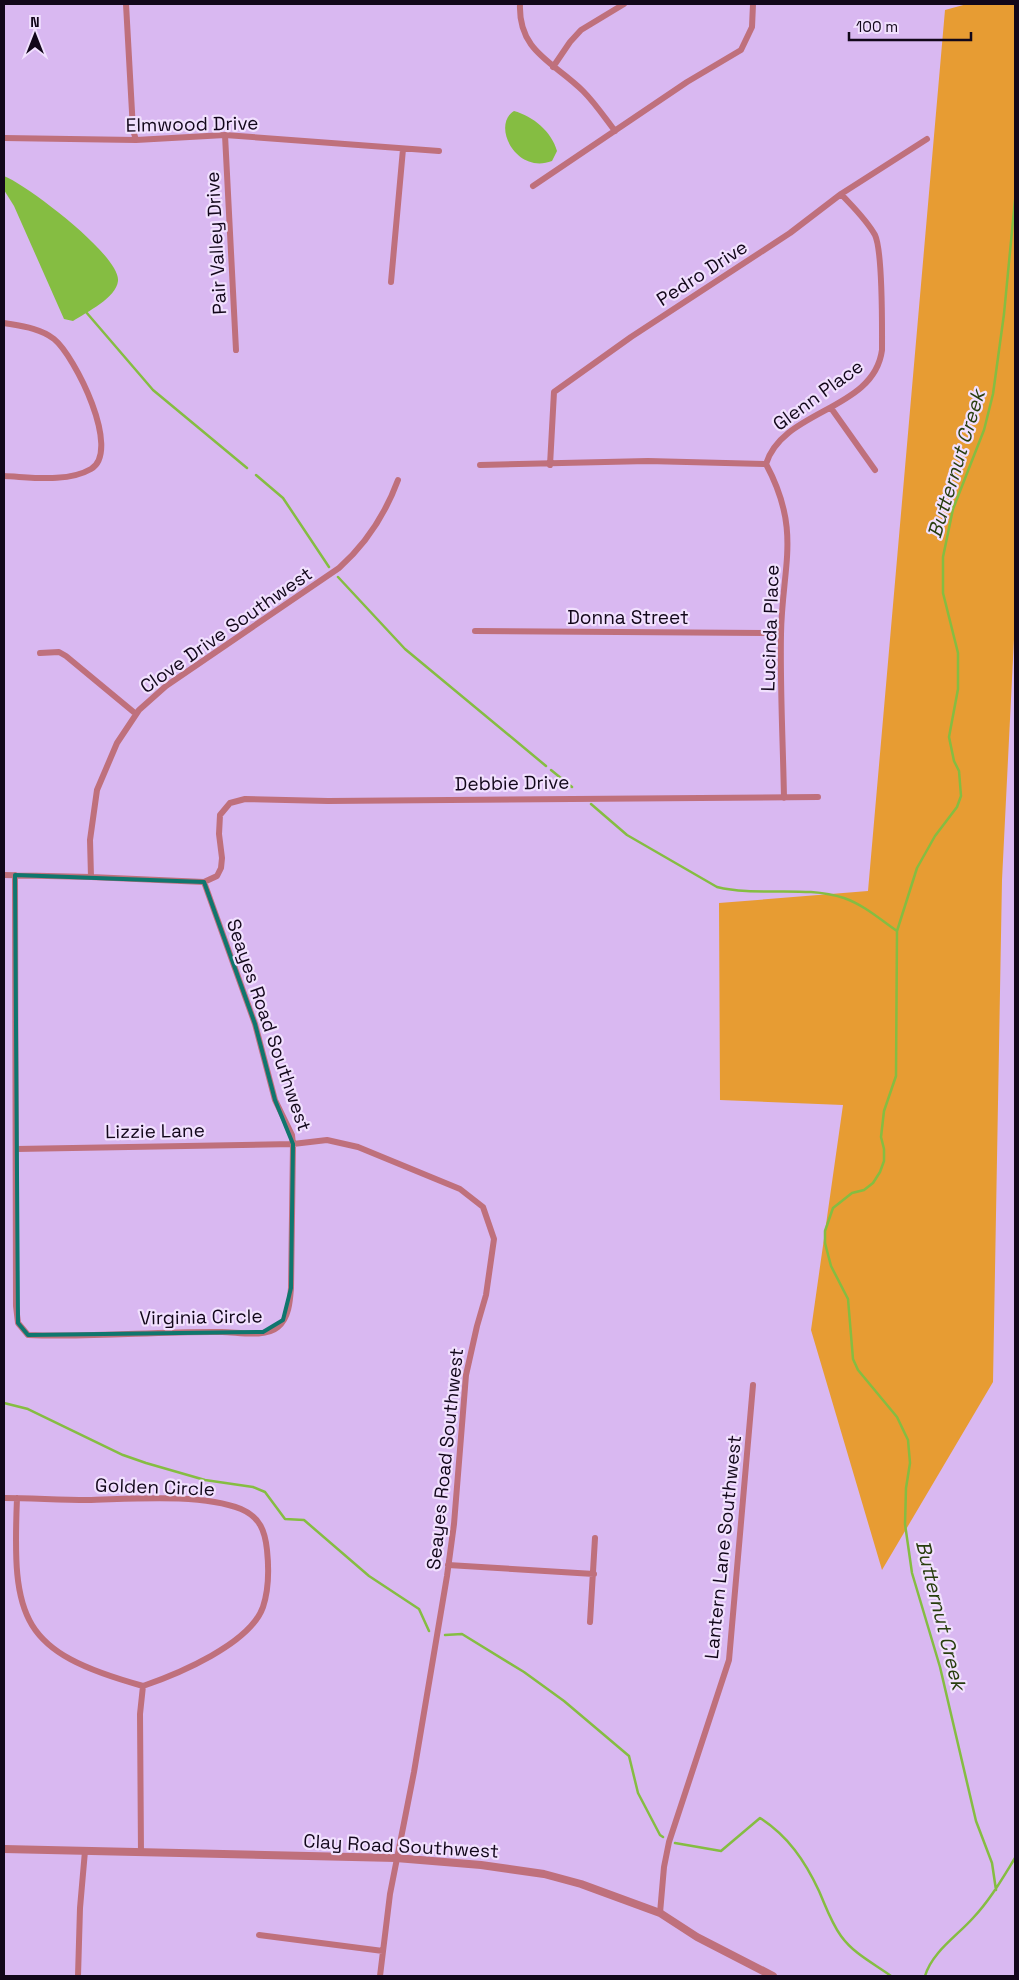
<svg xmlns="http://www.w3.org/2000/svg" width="1019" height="1980" viewBox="0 0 1019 1980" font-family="'Space Grotesk',sans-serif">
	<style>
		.green { fill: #e79c33 }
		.water { fill: #85bd42 }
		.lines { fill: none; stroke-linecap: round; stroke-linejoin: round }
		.stream { stroke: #85bd42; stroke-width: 2.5 }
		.minor { stroke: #bf707c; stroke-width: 6 }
		.tertiary { stroke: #bf707c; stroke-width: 8 }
		.marked { fill: none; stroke: #0f766e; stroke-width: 4; stroke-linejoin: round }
		.labels { text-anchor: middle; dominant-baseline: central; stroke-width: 4.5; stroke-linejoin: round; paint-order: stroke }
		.street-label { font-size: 19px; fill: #12071a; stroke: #f1e0fe }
		.water-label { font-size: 20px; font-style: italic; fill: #283e0e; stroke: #f1e0fe }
	</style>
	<rect width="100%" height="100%" fill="#d9b8f1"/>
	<path class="green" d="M967,4H1015V619L1002,880L993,1382L882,1570L811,1330L843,1105L720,1100L719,903L868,891L945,10Z"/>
	<path class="water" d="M514,111C533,116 552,132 557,151L552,161C516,175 491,125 514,111Z
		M4,176C27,185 121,256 118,281C116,298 87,312 73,321L64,319L14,206L4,190Z"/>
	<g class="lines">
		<path class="stream" d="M86,312L153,390L247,468
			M256,475L283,498L329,567
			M338,577L405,649L546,766
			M551,770L572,787
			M591,804L627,835L717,887C758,897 804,885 844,898C864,905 881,920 897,931
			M4,1403L28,1409L123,1455L146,1463L205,1480L253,1487L265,1492L285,1519L304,1520L369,1576L419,1609L429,1631
			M445,1635L462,1634L524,1672L564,1701L629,1756L638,1793L660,1835L663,1837
			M675,1843L721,1851L760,1818C788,1836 805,1861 819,1891C826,1907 831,1922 841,1936C854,1954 873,1963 891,1976
			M996,1890L992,1863L976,1821L940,1667L912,1573L905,1524L906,1488L910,1463L908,1440L897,1417L858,1370L853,1359L848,1299L831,1266L825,1243V1231L833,1208L852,1193L864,1190L873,1183L880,1172L884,1161V1149L881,1137L884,1111L896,1076L897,931L917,868L935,836L957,807L961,796L959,771L954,761L949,737L958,689V653L943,593V557L953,509L984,430L993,394L1004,314L1015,200
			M925,1976C932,1952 957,1936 973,1918C990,1900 1002,1879 1015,1858"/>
		<path class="minor" d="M126,4L133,130L136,140
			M520,4C518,52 554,62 583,91C595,103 605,118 615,131
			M553,67L570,42L581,30L624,4
			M225,135L236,350
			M4,138L136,140L225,135L439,151
			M533,186L687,82L741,50L752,27L753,4
			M391,282L403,149
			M4,323C21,326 40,328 54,339C75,356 122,451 91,469C67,483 30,477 4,476
			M831,408L875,470
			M766,464C783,409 874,411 882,350C882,327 883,252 875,235C866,219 853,207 841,194
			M766,464C802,531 782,566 781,634C780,689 783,743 784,798
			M480,465L648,461L766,464
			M550,465L554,392L631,337L790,233L841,194L927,139
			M475,631L781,633
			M40,653L59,652L66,656L136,714
			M4,875L91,877L204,882
			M15,875L16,1306L18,1323L28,1335C92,1338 157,1331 222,1332C238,1332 265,1338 278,1327C289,1318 290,1301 291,1288L293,1144L292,1135L275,1100L255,1024L204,882
			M91,877L90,840L97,790L117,743L139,710L166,686L339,568C367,543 385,515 398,480
			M204,882L217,876L221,868L222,858L219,834L220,815L230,803L245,799L328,801L818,797
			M16,1149L293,1144L327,1140L358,1147L460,1189L483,1207L494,1239L486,1295L477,1326L466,1375L454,1524L447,1576L414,1772L390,1894L380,1976
			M4,1498C31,1498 59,1500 87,1500C131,1499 201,1493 241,1509C260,1517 265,1531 267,1550C269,1569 269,1589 263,1607C250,1644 178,1674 143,1686
			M17,1498C12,1620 20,1652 143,1686
			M448,1565L594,1574
			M590,1622L595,1538
			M141,1853L140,1714L143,1686
			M660,1913L664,1867L669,1842L729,1660L753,1385
			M259,1935L383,1951
			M78,1976L80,1908L85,1851"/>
		<path class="tertiary" d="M4,1849L396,1858L481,1865L544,1874L581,1884L660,1913L697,1937L773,1976"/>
	</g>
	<path class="marked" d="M15,875L204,882L255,1024L275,1100L293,1144L291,1288L283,1320L263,1332L28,1335L18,1323Z"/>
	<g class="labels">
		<g class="street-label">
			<text transform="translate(192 124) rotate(-1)">Elmwood Drive</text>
			<text transform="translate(216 243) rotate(-93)">Pair Valley Drive</text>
			<text transform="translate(702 273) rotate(-33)">Pedro Drive</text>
			<text transform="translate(818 395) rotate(-36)">Glenn Place</text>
			<text x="628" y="617">Donna Street</text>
			<text transform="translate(770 628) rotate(-88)">Lucinda Place</text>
			<text transform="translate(226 630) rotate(-35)">Clove Drive Southwest</text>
			<text transform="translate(512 783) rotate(-1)">Debbie Drive</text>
			<text transform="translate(269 1025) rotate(71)">Seayes Road Southwest</text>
			<text transform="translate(155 1131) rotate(-1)">Lizzie Lane</text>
			<text transform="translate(201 1317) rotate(-1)">Virginia Circle</text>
			<text transform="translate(445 1459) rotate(-84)">Seayes Road Southwest</text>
			<text transform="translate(155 1487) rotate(2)">Golden Circle</text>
			<text transform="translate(723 1547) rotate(-84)">Lantern Lane Southwest</text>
			<text transform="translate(401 1846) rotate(3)">Clay Road Southwest</text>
		</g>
		<g class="water-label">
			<text transform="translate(956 464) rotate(-73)">Butternut Creek</text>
			<text transform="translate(941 1615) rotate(76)">Butternut Creek</text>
		</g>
	</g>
	<rect width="1019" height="1980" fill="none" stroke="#12071a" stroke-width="10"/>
	<g transform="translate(35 35)" stroke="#f1e0fe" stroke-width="4" paint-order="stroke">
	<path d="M0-4L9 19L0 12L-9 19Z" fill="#12071a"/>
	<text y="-8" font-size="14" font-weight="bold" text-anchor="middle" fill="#12071a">N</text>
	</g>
	<path d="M849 32v8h122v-8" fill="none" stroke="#12071a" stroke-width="2.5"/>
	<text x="856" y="32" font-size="15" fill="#12071a" stroke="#f1e0fe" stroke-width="4" paint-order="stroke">100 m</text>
</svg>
